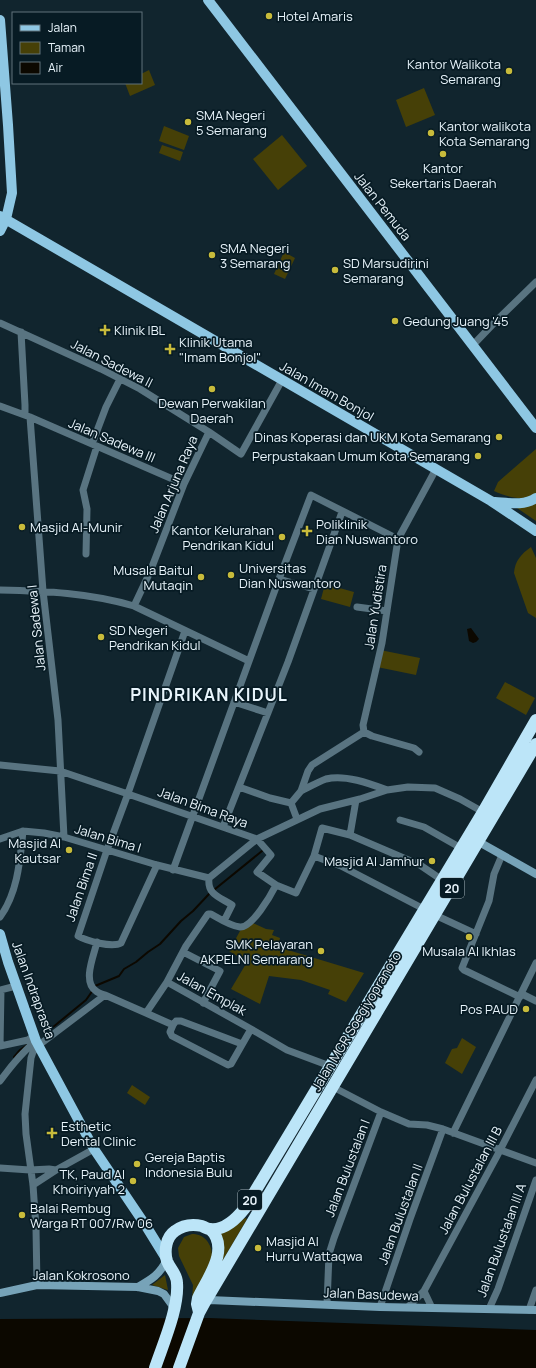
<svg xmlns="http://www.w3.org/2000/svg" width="536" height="1368" viewBox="0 0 536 1368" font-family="Manrope,sans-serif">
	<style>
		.green { fill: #464007 }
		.water { fill: #0c0800 }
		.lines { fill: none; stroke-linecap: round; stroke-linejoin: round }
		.stream { stroke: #0c0800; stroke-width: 2 }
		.street { stroke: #597481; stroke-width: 7 }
		.secondary { stroke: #77a3b8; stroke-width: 8 }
		.primary { stroke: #8ec7e3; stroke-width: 10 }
		.highway { stroke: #bce5f8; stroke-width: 12 }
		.poi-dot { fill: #c8bb3b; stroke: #071b24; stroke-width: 1.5 }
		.labels { text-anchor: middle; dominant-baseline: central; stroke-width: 3.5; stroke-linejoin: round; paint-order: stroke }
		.shield { fill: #071b24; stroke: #a4b3ba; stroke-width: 1 }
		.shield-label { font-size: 12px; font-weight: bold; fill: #e8f4fb }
		.poi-label { font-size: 13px; fill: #e8f4fb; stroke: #071b24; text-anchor: start }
		.street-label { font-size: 13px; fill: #e8f4fb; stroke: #071b24 }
		.district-label { font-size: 17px; font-weight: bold; letter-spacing: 1px; fill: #e8f4fb; stroke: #071b24 }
	</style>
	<rect width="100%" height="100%" fill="#11252e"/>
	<path class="green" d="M149,70L155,85L130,96L125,83H141V74Z
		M424,88L435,115L406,127L396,100Z
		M164,126L189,136L184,150L159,141Z
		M282,135L307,166L278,190L253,159Z
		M162,145L183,152L180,161L159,153Z
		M284,252L295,258L285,279L274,274Z
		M536,449V495C522,501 507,497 494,491L498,482Z
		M536,502V521L517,508Z
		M531,547L536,558V618L528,613L514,573C515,561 521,554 531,547Z
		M325,584L354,592L350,607L321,599Z
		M380,650L420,658L416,675L377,667Z
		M505,682L535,698L526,715L496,698Z
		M253,923L266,929L274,930L272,935L280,938L278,947L364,973L346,1002L328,994L330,990L301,980L269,976L260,1004L231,989L247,962L229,951L240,931Z
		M462,1038L476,1047L462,1074L445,1063L452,1049L457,1048Z
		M132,1085L150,1097L145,1105L127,1093Z
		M245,1218L247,1219L220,1265L218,1232L233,1228Z
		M192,1234C206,1234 213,1246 212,1259L192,1301L193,1285L179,1256L178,1248L184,1237Z
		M165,1275L168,1290L152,1285Z"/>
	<path class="water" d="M471,628L479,639L476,642L473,643L469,641L467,629Z
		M209,1318L536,1330V1368H0V1319Z"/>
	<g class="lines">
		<path class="stream" d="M95,986L119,976L124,969L136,962L148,952L160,944L181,921L193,911L209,894L262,851
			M47,1032L86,1000L93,990
			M14,1057L20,1050L27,1045"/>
		<path class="street" d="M0,323L101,369L140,389L209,432
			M21,332L25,405V415
			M473,345L495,322L536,282
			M0,406L30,417L184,484
			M30,417L43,591L58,720L64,837
			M92,444L106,407L120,379
			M86,554L87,509L83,490L97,446
			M279,579L314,589
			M0,590C45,591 90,593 134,606
			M357,607L387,611
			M249,661L134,606L150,572L184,484L209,432L241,454L282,380
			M234,702L268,713
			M364,732L363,725L382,643L398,539L436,469
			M364,732L372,736L414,748L419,752
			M0,765L60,771L128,794L257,839L320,809L360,799L387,790L408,787L435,788L460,799L483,812
			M239,787L270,798L291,803
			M301,791C309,787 318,782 326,779C345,774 371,784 387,790
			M291,803L301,791L308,771L312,765L364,732
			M291,803L297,819
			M400,820L424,827L461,848
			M223,827L288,662L342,512
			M350,835L356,800
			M0,839L23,831L44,833L64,837L157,865L209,878
			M502,855L494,874L489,901L462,968L464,970L520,997
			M314,856L341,866L424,909
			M157,865L121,943C112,948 87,941 78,936L107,850L126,799L185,631
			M173,870L279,579L311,495L398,539
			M435,915L476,934
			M0,917C18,892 20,860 23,831
			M224,921L232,905C220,897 207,895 209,878L257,839L271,855L257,872L276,885
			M97,942C94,955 82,982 96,991C98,993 102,994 105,995
			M183,952L220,971L203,1003
			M167,982L186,946L208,914H211C220,919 230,926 240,927C252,928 271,895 276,885L296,893L314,856L322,828L350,835L420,865L442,880
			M0,990L16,986
			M522,994L536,1001
			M146,1013L173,1025L176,1021H181L242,1044
			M173,1025L170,1032L172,1036L228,1065L231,1064L251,1029
			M0,1046L1,990
			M0,1046L28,1040L34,1036
			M0,1081C11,1066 21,1053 36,1041
			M333,1087L381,1112L409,1124L427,1125L443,1129L536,1163
			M453,1133L536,963
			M0,1168L30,1170L49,1169L56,1170L94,1149
			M33,1185L56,1170
			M37,1285L36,1228L33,1185L26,1134L25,1114L31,1058L33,1052L39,1045L105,995L146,1013L167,982L251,1029L287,1050L330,1066
			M424,1291L432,1308
			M327,1304L329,1254L334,1238L381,1112
			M380,1307L410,1219L443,1129
			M408,1307L424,1291L497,1156L536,1080
			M489,1309L498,1289L536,1180
			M529,1310L536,1290"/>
		<path class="secondary" d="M479,842L536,874
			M138,1287C152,1279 159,1275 167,1260
			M0,1293L37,1285L138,1287L158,1291L164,1294L172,1305L173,1310
			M205,1302L209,1300L380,1307L536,1310"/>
		<path class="primary" d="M208,0L536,428
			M0,20L8,125L12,193L6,219L0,231
			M0,216L491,501L536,531
			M495,502C509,503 524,506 536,498
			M0,934L8,962L36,1041L94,1149L146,1226L167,1260"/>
		<path class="highway" d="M199,1312L197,1304L198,1298C207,1279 231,1248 210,1229
			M155,1368C163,1344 179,1308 177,1283C177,1274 170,1269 167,1261C164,1251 166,1237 175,1231C183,1225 193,1224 202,1226C204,1227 207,1229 210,1229C225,1231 237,1218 245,1208L483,812L536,720
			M179,1368L199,1313L205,1302L536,744"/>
	</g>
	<g class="poi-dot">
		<circle cx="269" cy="16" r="4"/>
		<circle cx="509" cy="71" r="4"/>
		<circle cx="188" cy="122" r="4"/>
		<circle cx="431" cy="133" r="4"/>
		<circle cx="443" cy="154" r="4"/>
		<circle cx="212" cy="255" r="4"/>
		<circle cx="335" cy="270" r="4"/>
		<circle cx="395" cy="321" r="4"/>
		<path d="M103 324h4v4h4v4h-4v4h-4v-4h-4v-4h4z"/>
		<path d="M168 343h4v4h4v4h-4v4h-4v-4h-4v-4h4z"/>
		<circle cx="212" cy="389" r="4"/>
		<circle cx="499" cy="437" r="4"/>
		<circle cx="478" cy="456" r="4"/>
		<circle cx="22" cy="527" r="4"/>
		<path d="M305 525h4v4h4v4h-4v4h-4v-4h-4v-4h4z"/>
		<circle cx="282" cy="537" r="4"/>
		<circle cx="231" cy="575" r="4"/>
		<circle cx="201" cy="577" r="4"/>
		<circle cx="101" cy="637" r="4"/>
		<circle cx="69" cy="850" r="4"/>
		<circle cx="432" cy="861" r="4"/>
		<circle cx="469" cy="937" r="4"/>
		<circle cx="321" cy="951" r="4"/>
		<circle cx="526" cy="1009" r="4"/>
		<path d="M50 1127h4v4h4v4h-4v4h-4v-4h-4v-4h4z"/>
		<circle cx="137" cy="1164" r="4"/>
		<circle cx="133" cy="1181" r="4"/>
		<circle cx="22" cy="1215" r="4"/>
		<circle cx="258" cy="1248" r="4"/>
	</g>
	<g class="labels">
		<g class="shield">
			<rect x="440" y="878" width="24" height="20" rx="3"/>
			<rect x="238" y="1190" width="24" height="20" rx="3"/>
		</g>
		<g class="shield-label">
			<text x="452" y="888">20</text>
			<text x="250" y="1200">20</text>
		</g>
		<g class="poi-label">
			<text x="277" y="16">Hotel Amaris</text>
			<text x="501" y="64" text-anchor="end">Kantor Walikota<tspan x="501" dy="15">Semarang</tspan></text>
			<text x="196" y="115">SMA Negeri<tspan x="196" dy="15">5 Semarang</tspan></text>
			<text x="439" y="126">Kantor walikota<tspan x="439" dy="15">Kota Semarang</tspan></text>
			<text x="443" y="168" text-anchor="middle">Kantor<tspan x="443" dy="15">Sekertaris Daerah</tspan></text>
			<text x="220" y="248">SMA Negeri<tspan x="220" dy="15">3 Semarang</tspan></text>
			<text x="343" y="263">SD Marsudirini<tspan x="343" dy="15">Semarang</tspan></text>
			<text x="403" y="321">Gedung Juang '45</text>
			<text x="114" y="330">Klinik IBL</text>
			<text x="179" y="342">Klinik Utama<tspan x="179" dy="15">"Imam Bonjol"</tspan></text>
			<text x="212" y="403" text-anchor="middle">Dewan Perwakilan<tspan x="212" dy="15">Daerah</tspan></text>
			<text x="491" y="437" text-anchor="end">Dinas Koperasi dan UKM Kota Semarang</text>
			<text x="470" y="456" text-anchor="end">Perpustakaan Umum Kota Semarang</text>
			<text x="316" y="524">Poliklinik<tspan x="316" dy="15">Dian Nuswantoro</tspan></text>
			<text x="30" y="527">Masjid Al-Munir</text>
			<text x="274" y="530" text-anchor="end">Kantor Kelurahan<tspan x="274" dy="15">Pendrikan Kidul</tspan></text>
			<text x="239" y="568">Universitas<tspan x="239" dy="15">Dian Nuswantoro</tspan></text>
			<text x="193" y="570" text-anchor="end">Musala Baitul<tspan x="193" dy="15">Mutaqin</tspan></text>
			<text x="109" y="630">SD Negeri<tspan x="109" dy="15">Pendrikan Kidul</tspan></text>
			<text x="61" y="843" text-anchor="end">Masjid Al<tspan x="61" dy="15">Kautsar</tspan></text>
			<text x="424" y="861" text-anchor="end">Masjid Al Jamhur</text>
			<text x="313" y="944" text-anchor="end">SMK Pelayaran<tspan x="313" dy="15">AKPELNI Semarang</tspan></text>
			<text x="469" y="951" text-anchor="middle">Musala Al Ikhlas</text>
			<text x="518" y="1009" text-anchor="end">Pos PAUD</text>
			<text x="61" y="1126">Esthetic<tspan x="61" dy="15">Dental Clinic</tspan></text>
			<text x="145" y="1157">Gereja Baptis<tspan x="145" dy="15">Indonesia Bulu</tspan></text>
			<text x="125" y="1174" text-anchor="end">TK, Paud Al<tspan x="125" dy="15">Khoiriyyah 2</tspan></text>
			<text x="30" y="1208">Balai Rembug<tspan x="30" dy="15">Warga RT 007/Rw 06</tspan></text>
			<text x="266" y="1241">Masjid Al<tspan x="266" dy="15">Hurru Wattaqwa</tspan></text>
		</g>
		<g class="street-label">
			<text transform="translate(383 206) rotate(52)">Jalan Pemuda</text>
			<text transform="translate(112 363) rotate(27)">Jalan Sadewa II</text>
			<text transform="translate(327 391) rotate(30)">Jalan Imam Bonjol</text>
			<text transform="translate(112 440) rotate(23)">Jalan Sadewa III</text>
			<text transform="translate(173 484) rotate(-67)">Jalan Arjuna Raya</text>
			<text transform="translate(375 607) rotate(-81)">Jalan Yudistira</text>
			<text transform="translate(36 628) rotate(-96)">Jalan Sadewa I</text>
			<text transform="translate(203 807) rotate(20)">Jalan Bima Raya</text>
			<text transform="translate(108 838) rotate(17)">Jalan Bima I</text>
			<text transform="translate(81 887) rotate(-71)">Jalan Bima II</text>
			<text transform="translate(34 990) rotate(70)">Jalan Indraprasta</text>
			<text transform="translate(212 993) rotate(29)">Jalan Emplak</text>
			<text transform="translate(356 1021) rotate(-59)">Jalan MGR Soegiyopranoto</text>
			<text transform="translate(347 1168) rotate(-69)">Jalan Bulustalan I</text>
			<text transform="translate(470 1180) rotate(-62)">Jalan Bulustalan III B</text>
			<text transform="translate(400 1214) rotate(-70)">Jalan Bulustalan II</text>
			<text transform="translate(501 1240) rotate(-70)">Jalan Bulustalan III A</text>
			<text x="81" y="1275">Jalan Kokrosono</text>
			<text transform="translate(371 1294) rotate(2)">Jalan Basudewa</text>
		</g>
		<g class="district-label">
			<text x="209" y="694">PINDRIKAN KIDUL</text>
		</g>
	</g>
	<rect x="12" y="12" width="130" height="72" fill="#071b24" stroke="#61727a"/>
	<rect x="20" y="25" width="20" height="6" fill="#8ec7e3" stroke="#61727a"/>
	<text x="48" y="32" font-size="12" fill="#e8f4fb">Jalan</text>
	<rect x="20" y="42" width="20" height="12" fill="#464007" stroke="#61727a"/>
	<text x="48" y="52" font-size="12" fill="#e8f4fb">Taman</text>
	<rect x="20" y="62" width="20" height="12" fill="#0c0800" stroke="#61727a"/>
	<text x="48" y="72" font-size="12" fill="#e8f4fb">Air</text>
</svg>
